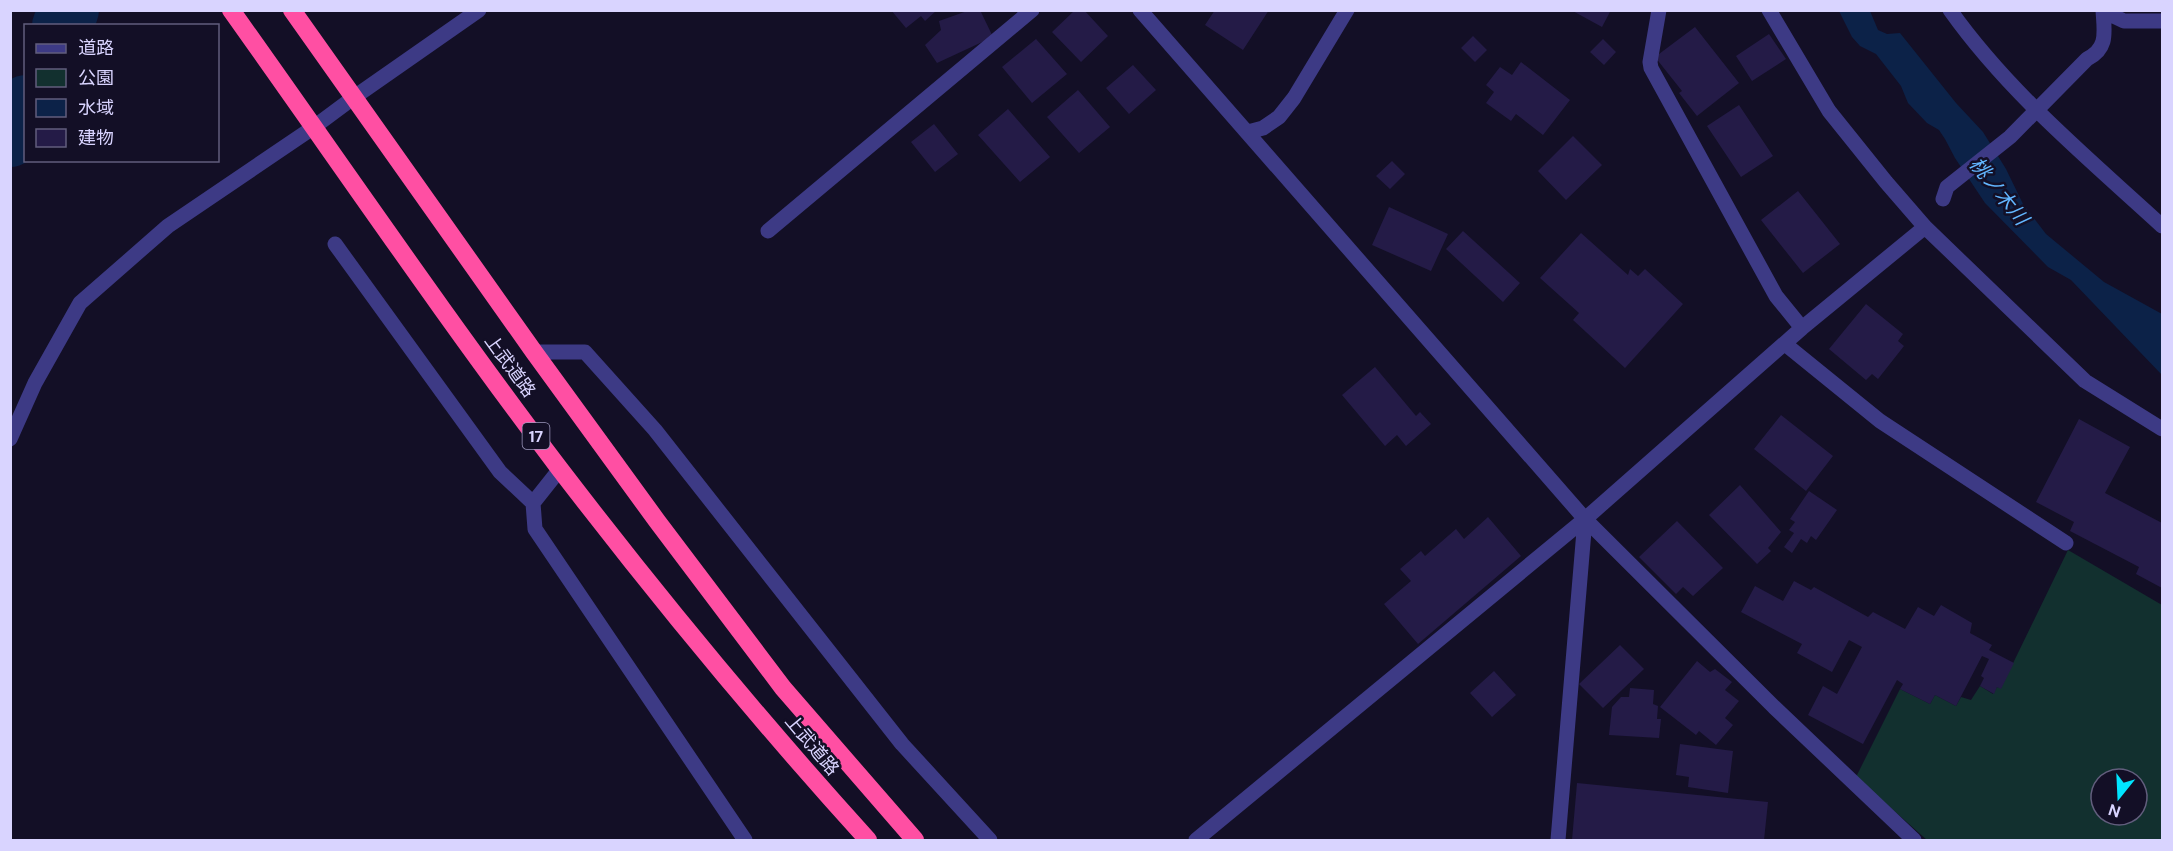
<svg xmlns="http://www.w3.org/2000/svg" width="2173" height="851" viewBox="0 0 2173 851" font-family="'DM Sans','Noto Sans JP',sans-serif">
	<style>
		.green { fill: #12302f; fill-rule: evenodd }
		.water { fill: #0c2248 }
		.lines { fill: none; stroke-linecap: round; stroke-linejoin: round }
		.river { stroke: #0c2248; stroke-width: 60 }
		.building { fill: #241b47 }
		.minor { stroke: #3d3a85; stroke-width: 15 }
		.highway { stroke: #ff4fa3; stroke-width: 18 }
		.labels { text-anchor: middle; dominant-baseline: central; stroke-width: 5; stroke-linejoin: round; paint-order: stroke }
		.shield { fill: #130f26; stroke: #9e99be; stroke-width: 1.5 }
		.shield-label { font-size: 16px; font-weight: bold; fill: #d9d4ff }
		.street-label { font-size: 18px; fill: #d9d4ff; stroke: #130f26 }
		.water-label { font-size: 20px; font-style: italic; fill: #62b6ff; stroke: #130f26 }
	</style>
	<rect width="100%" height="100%" fill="#130f26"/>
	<path class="green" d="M2068,550L2162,605V840H1927L1856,777L1900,689L1930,704L1935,695L1956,706L1961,697L1971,700L1980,686L1993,694L1997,687L2001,688ZM2101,779H2137V815H2101Z"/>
	<path class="water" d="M1839,11H1870L1878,30L1887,34L1900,33L1956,103L1983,132L2006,169L2023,204L2046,234L2104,282L2162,314V375L2071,280L2048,267L1985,203L1955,158L1945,139L1939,130L1927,123L1908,103L1901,86L1876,54L1860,46L1852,37Z"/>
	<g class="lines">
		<path class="river" d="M62,26L69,10
			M10,137L26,105"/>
	</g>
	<path class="building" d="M891,10H937L925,21L921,16L906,28Z
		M970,10H980L993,37L937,63L925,45L941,30L939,21Z
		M1075,10H1084L1108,36L1081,62L1052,32Z
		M1215,10H1269L1243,50L1205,25Z
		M1571,10H1611L1602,27Z
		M1695,27L1739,83L1697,116L1679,93L1682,91L1655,57Z
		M1769,34L1786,59L1752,81L1736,56Z
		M1473,36L1487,50L1475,62L1461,48Z
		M1036,39L1067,74L1032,103L1002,67Z
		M1603,39L1616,52L1604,65L1590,52Z
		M1521,62L1570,100L1543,135L1516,114L1511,121L1486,103L1494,92L1486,85L1500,67L1512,75Z
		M1133,65L1156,90L1129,114L1106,88Z
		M1078,90L1110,127L1079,153L1047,117Z
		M1739,105L1773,156L1741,177L1707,126Z
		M1008,109L1050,157L1020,182L978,135Z
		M934,124L958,154L935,172L911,142Z
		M1573,136L1602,165L1566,200L1538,171Z
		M1392,161L1405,174L1390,189L1376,176Z
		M1798,191L1840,244L1803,273L1761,220Z
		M1389,207L1448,234L1431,271L1372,245Z
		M1463,231L1520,283L1503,302L1446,249Z
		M1581,233L1628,275L1630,269L1638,276L1645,269L1683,304L1625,368L1573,320L1579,313L1540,278Z
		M1866,304L1903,334L1898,341L1904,346L1878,379L1872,374L1866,380L1829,349Z
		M1375,367L1416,416L1420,412L1431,424L1406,446L1397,435L1385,446L1342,395Z
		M1781,415L1833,456L1806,491L1754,449Z
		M2079,419L2130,447L2105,493L2162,523L2161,536L2162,537V588L2136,574L2139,567L2070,531L2074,522L2036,502Z
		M1740,485L1781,532L1768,548L1771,551L1757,564L1709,515Z
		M1809,491L1837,510L1816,540L1811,536L1807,543L1801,539L1792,553L1784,547L1794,533L1789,530L1795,522L1790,519Z
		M1488,517L1521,556L1418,644L1384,604L1411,581L1400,569L1421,551L1425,556L1456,529L1464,539Z
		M1677,521L1723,568L1693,596L1683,587L1676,594L1639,557Z
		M1794,581L1811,590L1814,587L1868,617L1873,612L1905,629L1918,607L1934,616L1941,605L1972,623L1970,633L1992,645L1989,650L2014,663L2001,689L1997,687L1994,694L1980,686L1984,678L1981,676L1989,659L1982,656L1956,706L1935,695L1930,704L1900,689L1903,684L1897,680L1863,744L1808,715L1823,686L1837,694L1862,647L1849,640L1832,672L1797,653L1802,644L1741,612L1755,586L1783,601Z
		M1620,645L1644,669L1603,708L1579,684Z
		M1697,661L1710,672L1715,669L1732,682L1725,690L1739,701L1725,718L1733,725L1716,745L1699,731L1696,735L1660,707Z
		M1494,671L1516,695L1492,717L1470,693Z
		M1630,688L1654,690L1653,704L1658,706L1657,719H1661L1659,738L1609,735L1612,707L1621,697H1629Z
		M1680,744L1733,751L1728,793L1688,787L1689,777L1676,775Z
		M1577,783L1768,802L1764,840H1572Z"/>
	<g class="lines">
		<path class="minor" d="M1140,10L1585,519L1774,707L1914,840
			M1659,10L1650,62L1651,68L1776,296L1802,328
			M1769,10L1829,111L1886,182L1925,227L2085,381L2162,429
			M1950,10C2009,93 2088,158 2162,226
			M2103,11L2124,21H2162
			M1248,132L1263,128L1279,117L1294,98L1347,10
			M1943,199L1947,187L2010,137L2087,59C2109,48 2104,31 2103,10
			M768,231L1032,10
			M335,244L500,472L533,503
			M1785,344L1880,421L2066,543
			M534,352H585L655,430L902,744L990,840
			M10,439L35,383L80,303L168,226L314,127L353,98L479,10
			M560,469L533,503L535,529L745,840
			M1196,840L1585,519L1802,328L1925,227
			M1558,840L1585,519"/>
		<path class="highway" d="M231,10C340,163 446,319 559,468C657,596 760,721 868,840
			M292,10L534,352L657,521L783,688L915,840"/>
	</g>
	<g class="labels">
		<rect class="shield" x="522.5" y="423" width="27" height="26" rx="4.5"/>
		<g class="shield-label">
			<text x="536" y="436">17</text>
		</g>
		<g class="street-label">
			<text transform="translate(510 366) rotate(54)">上武道路</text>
			<text transform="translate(812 745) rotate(50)">上武道路</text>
		</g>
		<g class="water-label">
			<text transform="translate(1999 191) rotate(51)">桃ノ木川</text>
		</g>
	</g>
	<rect width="2173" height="851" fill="none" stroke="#d9d4ff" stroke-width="24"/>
	<rect x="24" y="24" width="195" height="138" fill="#130f26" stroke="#625e7d" stroke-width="1.5"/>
	<rect x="36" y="44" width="30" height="9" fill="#3d3a85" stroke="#625e7d" stroke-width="1.5"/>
	<text x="78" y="54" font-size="18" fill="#d9d4ff">道路</text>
	<rect x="36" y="69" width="30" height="18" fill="#12302f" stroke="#625e7d" stroke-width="1.5"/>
	<text x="78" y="84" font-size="18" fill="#d9d4ff">公園</text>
	<rect x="36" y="99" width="30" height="18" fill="#0c2248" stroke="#625e7d" stroke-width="1.5"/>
	<text x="78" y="114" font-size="18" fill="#d9d4ff">水域</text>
	<rect x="36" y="129" width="30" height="18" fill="#241b47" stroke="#625e7d" stroke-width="1.5"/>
	<text x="78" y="144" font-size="18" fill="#d9d4ff">建物</text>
	<g transform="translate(2119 797) rotate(198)"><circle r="28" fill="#130f26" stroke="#625e7d" stroke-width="1.5"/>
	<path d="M0-4.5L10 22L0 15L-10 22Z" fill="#00e5ff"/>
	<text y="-9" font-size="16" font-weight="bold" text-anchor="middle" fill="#d9d4ff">N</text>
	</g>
</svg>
